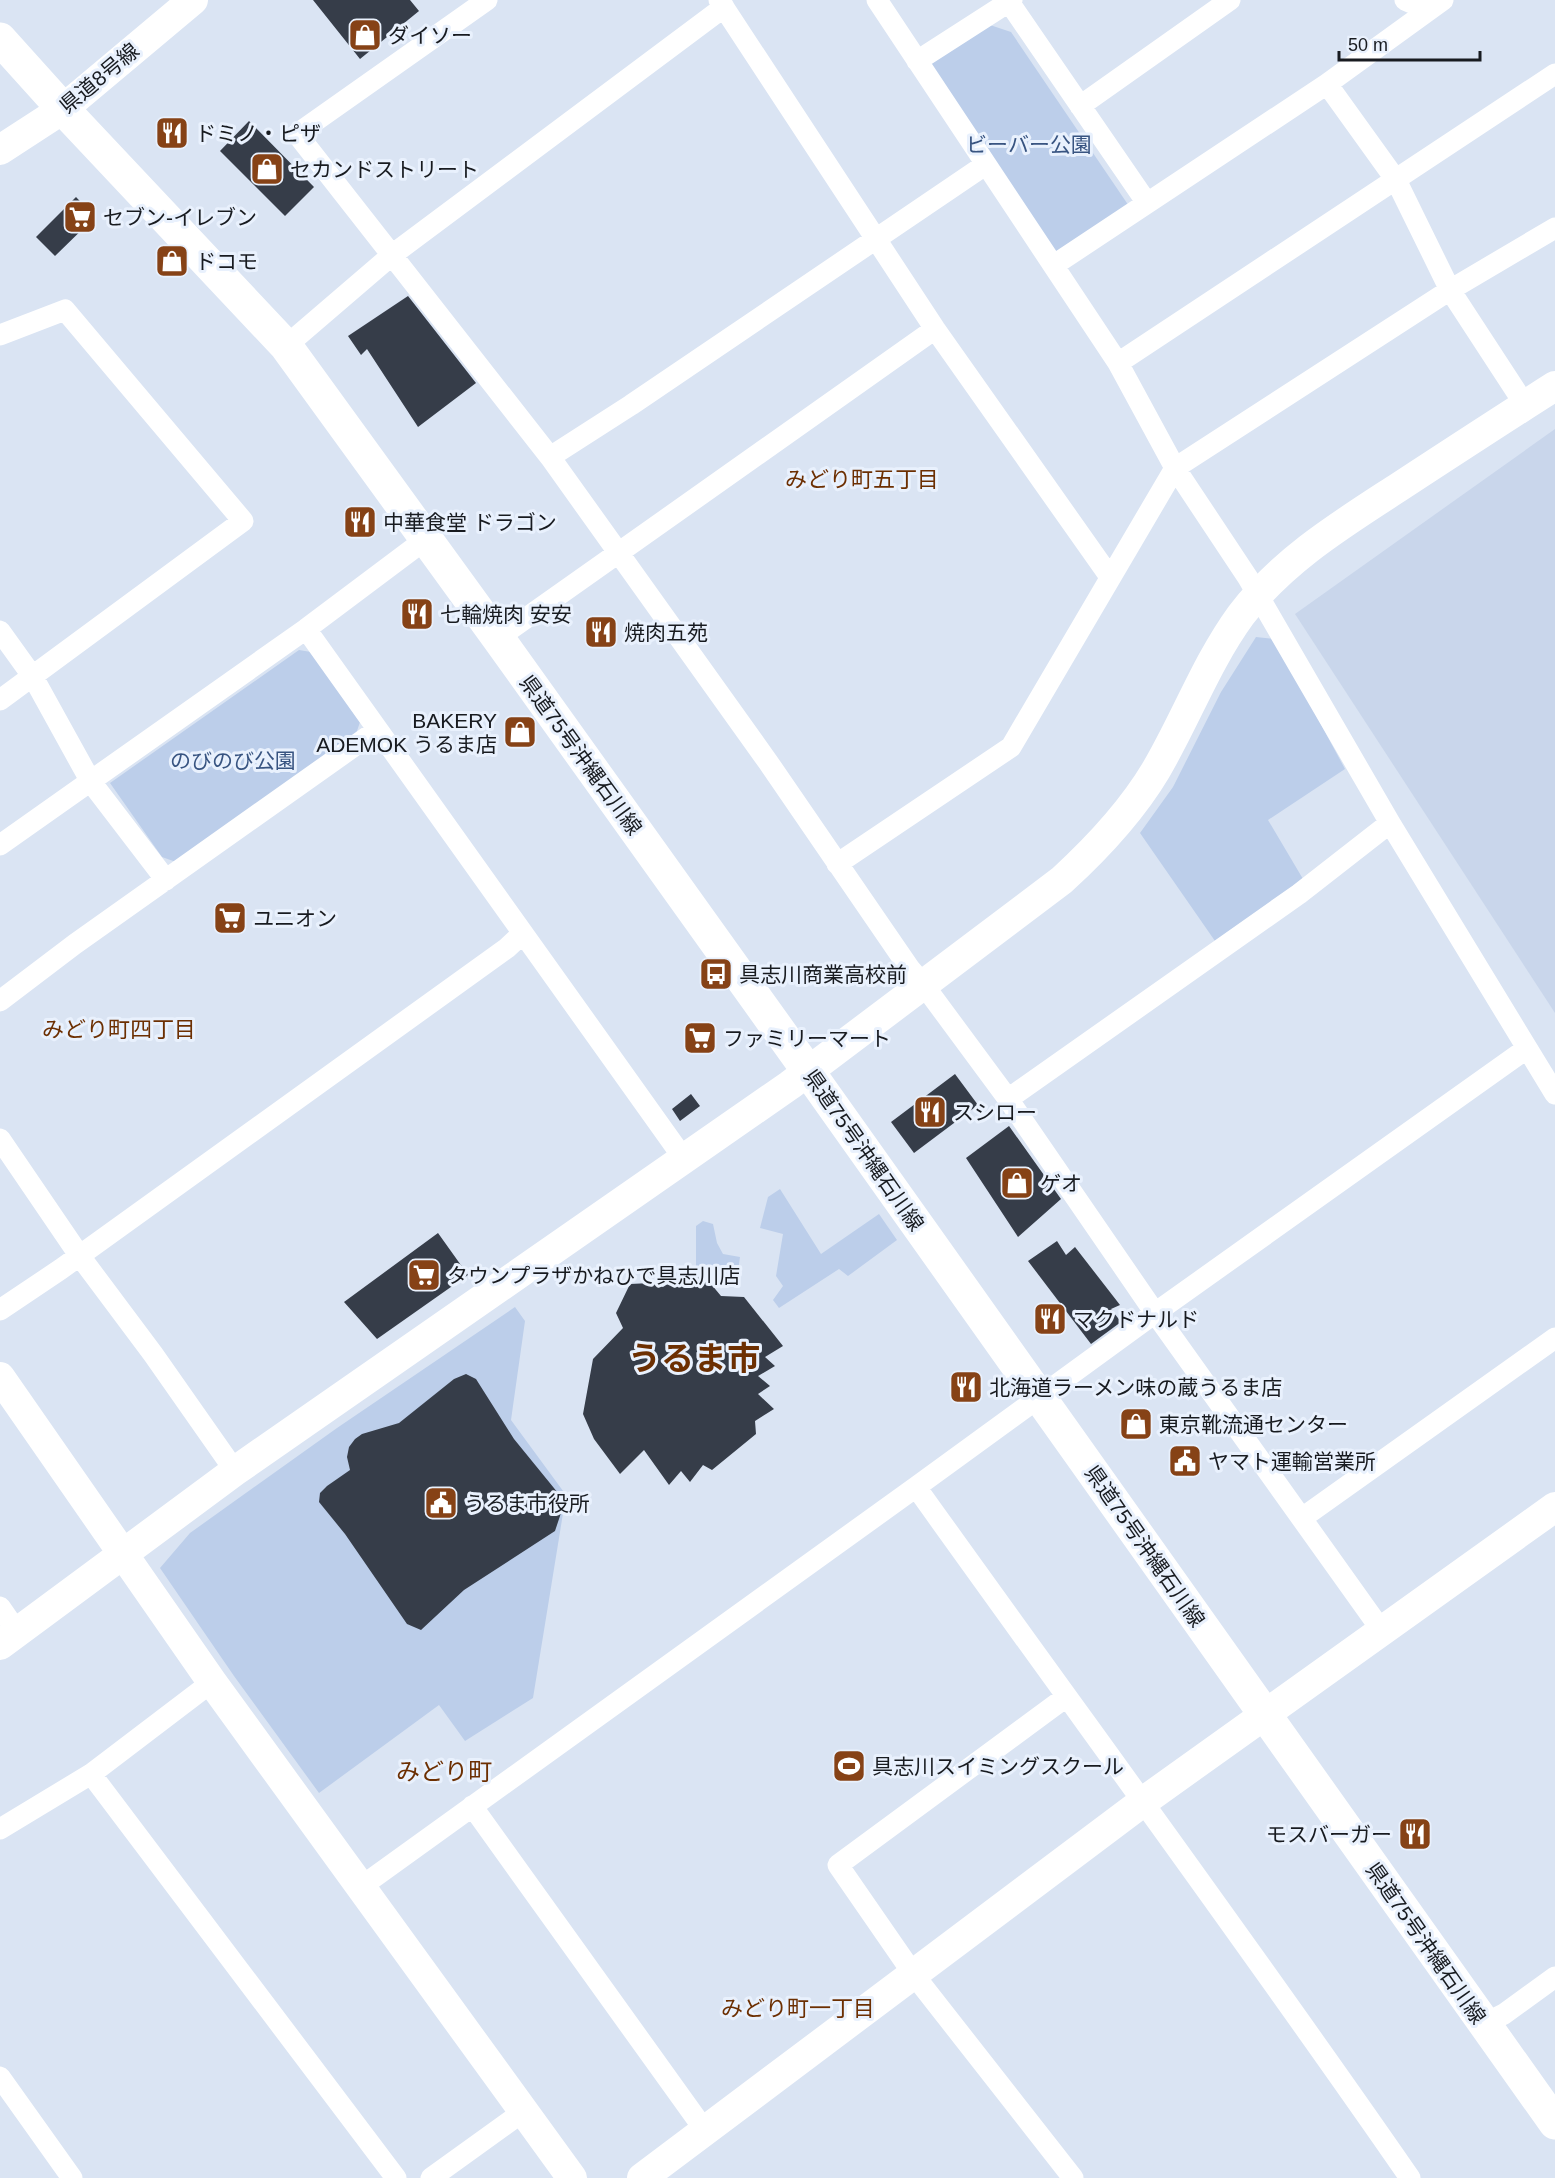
<svg xmlns="http://www.w3.org/2000/svg" width="1555" height="2178" viewBox="0 0 1555 2178" font-family="Helvetica,'Noto Sans JP',sans-serif">
	<style>
		.built { fill: #c9d6eb }
		.green { fill: #bcceea }
		.building { fill: #363d49 }
		.lines { fill: none; stroke-linecap: round; stroke-linejoin: round }
		.street { stroke: #fff; stroke-width: 21 }
		.secondary { stroke: #fff; stroke-width: 30 }
		.primary { stroke: #fff; stroke-width: 33 }
		.labels { text-anchor: middle; dominant-baseline: central; stroke-width: 6; stroke-linejoin: round; paint-order: stroke }
		.poi-label { font-size: 21px; fill: #181b20; stroke: #e9f1fd; text-anchor: start }
		.street-label { font-size: 21px; fill: #181b20; stroke: #e9f1fd }
		.park-label { font-size: 21px; fill: #385481; stroke: #e9f1fd }
		.neighbourhood-label { font-size: 22px; fill: #6c2f02; stroke: #e9f1fd }
		.quarter-label { font-size: 24px; fill: #6c2f02; stroke: #e9f1fd }
		.town-label { font-size: 33px; font-weight: bold; fill: #6c2f02; stroke: #e9f1fd }
	</style>
	<rect width="100%" height="100%" fill="#dae4f3"/>
	<path class="built" d="M1555,429V1013L1295,614Z"/>
	<path class="green" d="M990,25L1011,32L1133,212L1054,265L922,69Z
		M1256,637L1275,639L1345,769L1268,820L1303,879L1215,941L1140,833L1173,787L1221,692Z
		M299,650L311,652L360,722L355,737L176,862L162,857L110,783Z
		M780,1189L821,1254L879,1214L897,1240L848,1276L839,1269L779,1308L773,1300L783,1286L776,1276L783,1234L760,1228L768,1197Z
		M703,1221L713,1224L717,1243L723,1254L740,1257L738,1271L696,1266V1226Z
		M515,1307L525,1321L511,1420L566,1495L533,1698L465,1741L439,1705L319,1793L234,1676L160,1568L190,1533L337,1428Z"/>
	<path class="building" d="M313,0H410L419,11L360,59Z
		M249,121L314,187L285,216L220,151Z
		M76,197L95,217L55,256L36,237Z
		M408,296L476,383L418,427L367,349L361,355L348,336Z
		M955,1074L978,1105L914,1153L891,1122Z
		M691,1094L700,1106L680,1121L672,1109Z
		M1009,1126L1061,1199L1018,1237L966,1158Z
		M438,1233L468,1275L377,1339L344,1302Z
		M1057,1241L1066,1255L1075,1247L1120,1305L1111,1309L1121,1322L1091,1344L1028,1261Z
		M696,1266L721,1296L744,1297L783,1346L765,1357L775,1366L758,1376L770,1386L758,1394L774,1409L755,1421L756,1434L712,1470L703,1465L690,1482L681,1471L669,1485L644,1450L620,1474L594,1439L583,1414L593,1359L623,1328L616,1313L630,1284L651,1283L663,1287Z
		M466,1374L476,1379L514,1439L558,1493L560,1498L561,1513L555,1531L464,1590L421,1630L407,1624L345,1534L319,1502L320,1493L327,1486L350,1470L347,1457L349,1447L355,1439L362,1434L399,1423L454,1379Z"/>
	<g class="lines">
		<path class="street" d="M487,0L297,134L550,457L768,762L910,969L923,984L1008,1099L1155,1313L1382,1631
			M719,0L935,329L1110,577
			M877,0L1118,363L1175,468L1248,578L1390,823L1555,1094
			M1405,0L1428,10
			M1009,2L1147,203
			M917,61L1012,0
			M1327,84L1396,180L1450,290L1525,405
			M1080,106L1230,0
			M1054,265L1327,84L1443,0
			M0,335L65,310L243,521L0,700
			M286,346L392,255L724,7
			M1118,363L1555,74
			M550,457L631,405L985,165
			M306,629L684,1159
			M0,631L33,677L91,782L166,880
			M498,638L935,329
			M0,845L306,629L426,539
			M837,864L1011,747L1175,468L1450,290L1555,228
			M0,1001L75,944L377,730
			M1008,1099L1299,894L1390,823
			M0,1139L79,1255L153,1354L235,1471
			M0,1310L61,1269L507,948L522,934
			M916,1487C1081,1718 1249,1945 1410,2178
			M1302,1518L1555,1338
			M0,1607L18,1633
			M1066,1697L838,1865L914,1975L1073,2178
			M91,1774L396,2178
			M472,1806L706,2132
			M0,1829L91,1774L212,1682
			M362,1886L916,1487L1155,1313L1526,1049
			M1484,2024L1504,2014L1555,1977
			M0,2077L72,2178
			M431,2178L524,2111"/>
		<path class="secondary" d="M0,150L63,109L193,0
			M0,1377L212,1682L572,2178
			M0,1645L235,1471L790,1085L1062,880C1098,847 1131,812 1156,770C1186,719 1206,663 1241,615C1283,560 1342,524 1399,487C1451,453 1503,419 1555,386
			M642,2178L1144,1801L1555,1507"/>
		<path class="primary" d="M0,39L63,109L286,346L498,638L808,1071L1555,2123"/>
	</g>
	<defs>
		<g id="shop-square" transform="scale(1.725)"><rect x="-9" y="-9" width="18" height="18" rx="4" fill="#864216" stroke="#e9f1fd"/><path d="M-5-2.5h2.3a2.7 3.5 0 0 1 5.4 0H5L5.5 6h-11ZM-1.5-2.5h3a1.5 2.3 0 0 0-3 0Z" fill="#fff"/></g>
		<g id="restaurant-square" transform="scale(1.725)"><rect x="-9" y="-9" width="18" height="18" rx="4" fill="#864216" stroke="#e9f1fd"/><path d="M-5-6h1v4h1v-4h1v4h1v-4h1v5L-1.5 .5V6h-2V.5L-5-1ZM5-6V6H3V1.5H1.5Q1.5-4 5-6Z" fill="#fff"/></g>
		<g id="supermarket-square" transform="scale(1.725)"><rect x="-9" y="-9" width="18" height="18" rx="4" fill="#864216" stroke="#e9f1fd"/><path d="M-6-5.5h2.5l.6 2H6L4.5 2H-2.5L-4.4-4H-6ZM-1.5 3.2a1.3 1.3 0 1 0 .1 0ZM3 3.2a1.3 1.3 0 1 0 .1 0Z" fill="#fff"/></g>
		<g id="bus-square" transform="scale(1.725)"><rect x="-9" y="-9" width="18" height="18" rx="4" fill="#864216" stroke="#e9f1fd"/><path d="M-5-6H5V4H4V6H2V4H-2V6H-4V4H-5ZM-3.5-4V0h7V-4ZM-3.5 1.2v1.5H-2V1.2ZM2 1.2v1.5H3.5V1.2Z" fill="#fff"/></g>
		<g id="civic-square" transform="scale(1.725)"><rect x="-9" y="-9" width="18" height="18" rx="4" fill="#864216" stroke="#e9f1fd"/><path d="M-.6-6.5H3V-4.5H.6V-3L4-1V1h2V6H-6V1h2V-1L-.6-3ZM-1.2 2.5V6h2.4V2.5Z" fill="#fff"/></g>
		<g id="stadium-square" transform="scale(1.725)"><rect x="-9" y="-9" width="18" height="18" rx="4" fill="#864216" stroke="#e9f1fd"/><path d="M0-5a6.5 5 0 1 0 0 10a6.5 5 0 1 0 0-10ZM-3.5-1.8h7v3.6h-7Z" fill="#fff"/></g>
	</defs>
	<g fill-rule="evenodd">
		<use href="#shop-square" x="365" y="35"/>
		<use href="#restaurant-square" x="172" y="133"/>
		<use href="#shop-square" x="267" y="169"/>
		<use href="#supermarket-square" x="80" y="217"/>
		<use href="#shop-square" x="172" y="261"/>
		<use href="#restaurant-square" x="360" y="522"/>
		<use href="#restaurant-square" x="417" y="614"/>
		<use href="#restaurant-square" x="601" y="632"/>
		<use href="#shop-square" x="520" y="732"/>
		<use href="#supermarket-square" x="230" y="918"/>
		<use href="#bus-square" x="716" y="974"/>
		<use href="#supermarket-square" x="700" y="1038"/>
		<use href="#restaurant-square" x="930" y="1112"/>
		<use href="#shop-square" x="1017" y="1183"/>
		<use href="#supermarket-square" x="424" y="1275"/>
		<use href="#restaurant-square" x="1050" y="1319"/>
		<use href="#restaurant-square" x="966" y="1387"/>
		<use href="#shop-square" x="1136" y="1424"/>
		<use href="#civic-square" x="1185" y="1461"/>
		<use href="#civic-square" x="441" y="1503"/>
		<use href="#stadium-square" x="849" y="1766"/>
		<use href="#restaurant-square" x="1415" y="1834"/>
	</g>
	<g class="labels">
		<g class="poi-label">
			<text x="388" y="35">ダイソー</text>
			<text x="195" y="133">ドミノ・ピザ</text>
			<text x="290" y="169">セカンドストリート</text>
			<text x="103" y="217">セブン-イレブン</text>
			<text x="195" y="261">ドコモ</text>
			<text x="383" y="522">中華食堂 ドラゴン</text>
			<text x="440" y="614">七輪焼肉 安安</text>
			<text x="624" y="632">焼肉五苑</text>
			<text x="497" y="720" text-anchor="end">BAKERY<tspan x="497" dy="24">ADEMOK うるま店</tspan></text>
			<text x="253" y="918">ユニオン</text>
			<text x="739" y="974">具志川商業高校前</text>
			<text x="723" y="1038">ファミリーマート</text>
			<text x="953" y="1112">スシロー</text>
			<text x="1040" y="1183">ゲオ</text>
			<text x="447" y="1275">タウンプラザかねひで具志川店</text>
			<text x="1073" y="1319">マクドナルド</text>
			<text x="989" y="1387">北海道ラーメン味の蔵うるま店</text>
			<text x="1159" y="1424">東京靴流通センター</text>
			<text x="1208" y="1461">ヤマト運輸営業所</text>
			<text x="464" y="1503">うるま市役所</text>
			<text x="872" y="1766">具志川スイミングスクール</text>
			<text x="1392" y="1834" text-anchor="end">モスバーガー</text>
		</g>
		<g class="street-label">
			<text transform="translate(99 78) rotate(-40)">県道8号線</text>
			<text transform="translate(581 755) rotate(54)">県道75号沖縄石川線</text>
			<text transform="translate(864 1150) rotate(55)">県道75号沖縄石川線</text>
			<text transform="translate(1145 1546) rotate(55)">県道75号沖縄石川線</text>
			<text transform="translate(1426 1943) rotate(55)">県道75号沖縄石川線</text>
		</g>
		<g class="park-label">
			<text x="1029" y="144">ビーバー公園</text>
			<text x="233" y="760">のびのび公園</text>
		</g>
		<g class="neighbourhood-label">
			<text x="862" y="479">みどり町五丁目</text>
			<text x="119" y="1029">みどり町四丁目</text>
			<text x="798" y="2008">みどり町一丁目</text>
		</g>
		<g class="quarter-label">
			<text x="444" y="1771">みどり町</text>
		</g>
		<g class="town-label">
			<text x="694" y="1358">うるま市</text>
		</g>
	</g>
	<path d="M1339 51v9h141v-9" fill="none" stroke="#181b20" stroke-width="3"/>
	<text x="1348" y="51" font-size="18" fill="#181b20" stroke="#e9f1fd" stroke-width="4.5" paint-order="stroke">50 m</text>
</svg>
